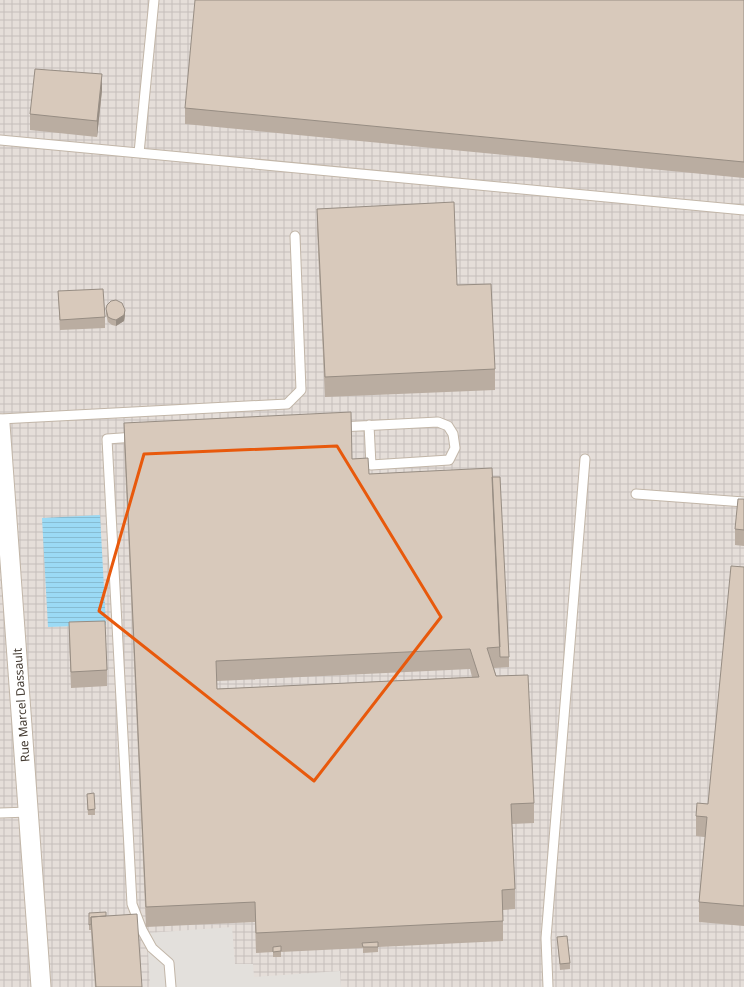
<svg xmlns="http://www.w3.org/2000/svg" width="744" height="987" viewBox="0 0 744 987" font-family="'Noto Sans',sans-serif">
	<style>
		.industrial { fill: url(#industrial-grid) }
		.parking { fill: #e3e0dc }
		.water { fill: url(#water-rules) }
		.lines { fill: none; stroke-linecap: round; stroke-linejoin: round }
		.lane-casing { stroke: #c2b6a8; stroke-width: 11 }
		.street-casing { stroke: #c2b6a8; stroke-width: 21 }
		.lane { stroke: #fff; stroke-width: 9 }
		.street { stroke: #fff; stroke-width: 19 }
		.wall { fill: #baada1; fill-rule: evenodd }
		.shaded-wall { fill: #978d83 }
		.building { fill: #d8c9bb; stroke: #978d83; fill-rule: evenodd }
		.marked { fill: none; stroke: #e8590c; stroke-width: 3; stroke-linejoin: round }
		.labels { text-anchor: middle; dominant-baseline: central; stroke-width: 3; stroke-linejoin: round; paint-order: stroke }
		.street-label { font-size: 12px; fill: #453c33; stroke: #fff }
	</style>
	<defs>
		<pattern id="industrial-grid" width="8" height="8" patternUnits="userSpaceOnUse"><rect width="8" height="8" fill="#e5ded9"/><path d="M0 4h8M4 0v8" fill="none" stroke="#c6bfbb"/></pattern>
		<pattern id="water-rules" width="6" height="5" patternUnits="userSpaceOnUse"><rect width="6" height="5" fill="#9bdaf5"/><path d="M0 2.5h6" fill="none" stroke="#87bcd2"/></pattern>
	</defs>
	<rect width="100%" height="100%" fill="#f3ece3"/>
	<path class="industrial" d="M0,0H744V987H0Z"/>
	<path class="parking" d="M232,927L235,964H253L254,977L340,971L341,987H150L147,933Z"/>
	<path class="water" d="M100,515L106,625L48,627L42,518Z"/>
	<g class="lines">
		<g class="lane-casing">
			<path id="lane" d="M0,140L744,210
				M139,153L154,0
				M0,419L287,404L301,390L295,236
				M340,427L438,422L448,426L453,434L455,448L449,460L371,465L369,425
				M135,437L107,439L132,904L142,930L152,948L169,963L171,987
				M636,494L744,502
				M0,813L29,812
				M548,987L546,938L585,459"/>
		</g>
		<g class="street-casing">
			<path id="street" d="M0,424L41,987"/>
		</g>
		<use href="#lane" class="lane"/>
		<use href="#street" class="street"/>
	</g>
	<path class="wall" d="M744,0V178L185,124V108Z
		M102,90L97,137L30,130V114Z
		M317,209L457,285L495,369V390L325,397L317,229Z
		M58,291L105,317V328L60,330Z
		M106,309L125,315L124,321L116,326L112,325L108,322L106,314Z
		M124,423L352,459L369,474L492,477L509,657V667L494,668L534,803V823L512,824L515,889V909L503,910V941L378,947V952L363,953V948L281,952V957H273V952L256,953L255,922L146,927L124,443ZM470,669L472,677L217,689V681Z
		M744,499V546L735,545V529Z
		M744,567V926L699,922V902L705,837L696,836V816L708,804Z
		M69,622L107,670V686L71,688L69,638Z
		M87,799L95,809V815H88Z
		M89,913L106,916L142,987H95L91,930H89Z
		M557,937L570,963V969L560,970Z"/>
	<path class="shaded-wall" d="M102,74V90L97,137V121Z
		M125,310V315L124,321L116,326V320Z"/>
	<path class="building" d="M195,0H744V162L185,108Z
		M35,69L102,74L97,121L30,114Z
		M454,202L457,285L491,284L495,369L325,377L317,209Z
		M103,289L105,317L60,320L58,291Z
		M116,300L122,303L125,310L124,315L116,320L112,319L108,317L106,309L107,305L111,301Z
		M351,412L352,459L368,458L369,474L492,468L500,647L487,648L496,676L528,675L534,803L511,804L515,889L502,890L503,921L256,933L255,902L146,907L124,423ZM470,649L479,677L217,689L216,661Z
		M492,477H500L509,657H500Z
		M738,499H744V530L735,529Z
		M731,566L744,567V906L699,902L707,817L696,816L697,803L708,804Z
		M105,621L107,670L71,672L69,622Z
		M94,793L95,809L88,810L87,794Z
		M106,912V916L91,917V924L89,925V913Z
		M137,914L142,987H96L91,917Z
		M567,936L570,963L560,964L557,937Z
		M378,942V947H363L362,943Z
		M281,946V951L273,952V947Z"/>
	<path class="marked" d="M337,446L441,617L314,781L99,611L144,454Z"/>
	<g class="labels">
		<g class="street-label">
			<text transform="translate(21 705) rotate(-94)">Rue Marcel Dassault</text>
		</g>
	</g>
</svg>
